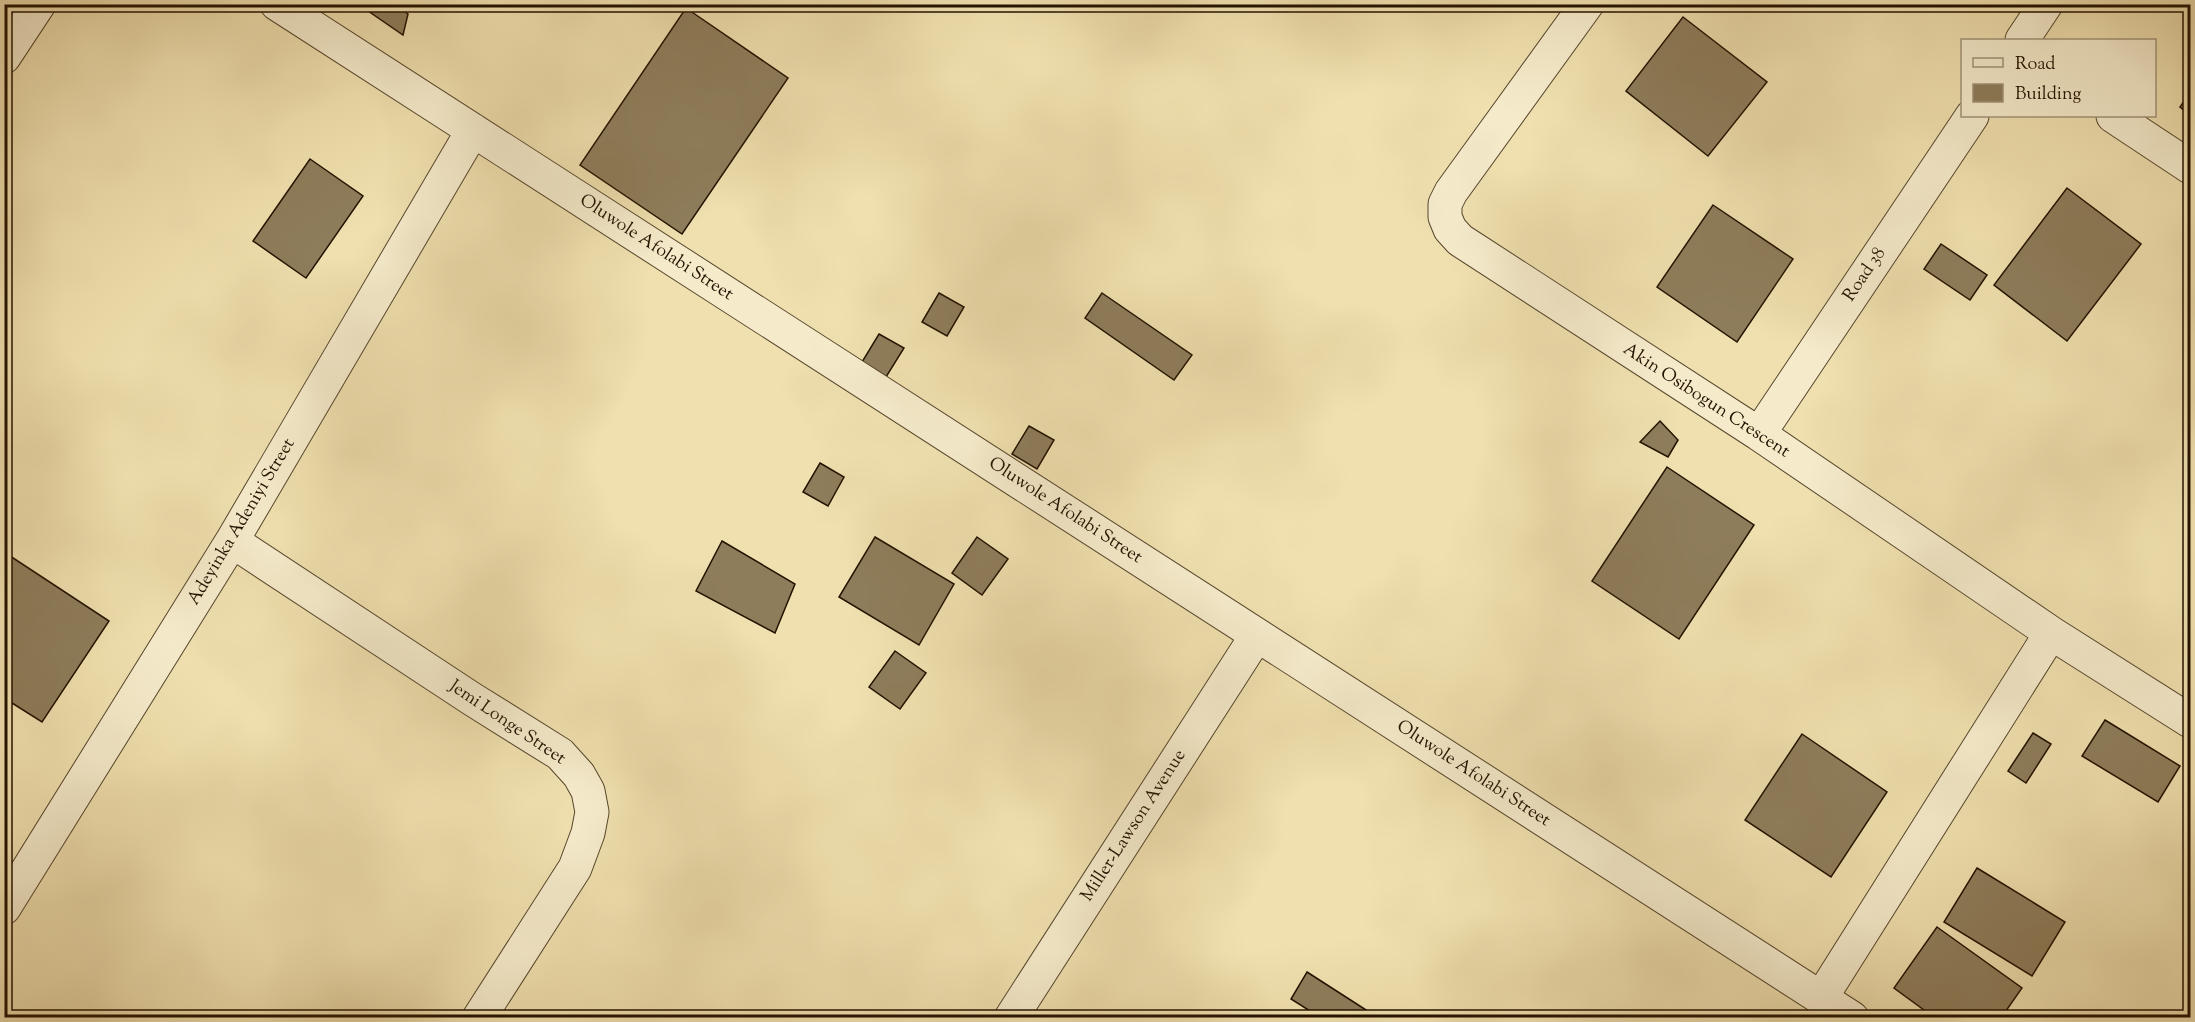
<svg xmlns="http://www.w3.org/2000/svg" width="2195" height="1022" viewBox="0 0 2195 1022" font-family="'Sorts Mill Goudy',serif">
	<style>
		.building { fill: #8e7d5b; stroke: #231200; stroke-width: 1.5 }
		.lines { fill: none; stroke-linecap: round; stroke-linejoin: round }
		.minor-casing { stroke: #56462c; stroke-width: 35 }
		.minor { stroke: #f5ebcb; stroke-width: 33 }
		.labels { text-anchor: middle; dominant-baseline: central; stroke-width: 6; stroke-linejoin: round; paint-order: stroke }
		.street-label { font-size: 18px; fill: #231200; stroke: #f5ebcb }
	</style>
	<rect width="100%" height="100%" fill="#f0e0af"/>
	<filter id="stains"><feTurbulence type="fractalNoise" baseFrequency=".00333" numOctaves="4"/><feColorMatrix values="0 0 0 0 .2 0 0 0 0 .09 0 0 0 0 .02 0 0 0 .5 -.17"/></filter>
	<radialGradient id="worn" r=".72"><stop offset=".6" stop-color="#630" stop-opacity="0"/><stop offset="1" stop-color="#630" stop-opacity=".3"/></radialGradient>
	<path class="building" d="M358,4H394L408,14L403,35Z
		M686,8L788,78L682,234L580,165Z
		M1683,17L1767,82L1708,156L1626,91Z
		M2187,32H2190V51L2184,50Z
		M2190,92V115L2180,107Z
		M310,159L363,196L306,278L253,241Z
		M2067,188L2141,244L2067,341L1994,285Z
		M1713,205L1793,259L1737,342L1657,287Z
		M1941,244L1987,275L1970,300L1924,269Z
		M939,293L964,307L947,336L922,322Z
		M1102,293L1192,355L1174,380L1085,318Z
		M879,334L904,348L886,377L862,362Z
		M1660,421L1678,440L1668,457L1640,442Z
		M1029,426L1054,440L1037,469L1012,454Z
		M820,463L844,477L828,506L803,492Z
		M1667,467L1754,525L1679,639L1592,581Z
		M875,537L954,584L919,645L839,597Z
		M977,537L1008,559L982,595L952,573Z
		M722,541L795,584L775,633L696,591Z
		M4,552L109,621L42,722L4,698Z
		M895,651L926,673L900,709L869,687Z
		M2105,720L2180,766L2158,802L2082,756Z
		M2033,733L2051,744L2026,783L2008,771Z
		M1802,734L1887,792L1831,877L1745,820Z
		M1977,868L2065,922L2032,976L1944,922Z
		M1937,927L2022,988L2001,1018H1935L1894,988Z
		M1307,972L1377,1017V1018H1321L1291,999Z"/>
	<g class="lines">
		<g class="minor-casing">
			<path id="minor" d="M277,4L1852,1018
				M1587,4L1451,192L1445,204V217L1450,229L1460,240L1759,434L2051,633L2190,721
				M2022,40L2046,4
				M4,57L39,4
				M2113,116L2190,167
				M1759,434L1972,116
				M232,541L472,699L560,754L579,775L588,791L592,812L588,833L575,868L479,1018
				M4,908L232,541L473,130
				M1821,998L2051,633
				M1011,1018L1257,635"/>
		</g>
		<use href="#minor" class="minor"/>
	</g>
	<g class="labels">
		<g class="street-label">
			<text transform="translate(656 248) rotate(33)">Oluwole Afolabi Street</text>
			<text transform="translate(1865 275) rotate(-56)">Road 38</text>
			<text transform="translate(1706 401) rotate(33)">Akin Osibogun Crescent</text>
			<text transform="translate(1065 511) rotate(33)">Oluwole Afolabi Street</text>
			<text transform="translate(242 522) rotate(-59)">Adeyinka Adeniyi Street</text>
			<text transform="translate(507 723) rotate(34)">Jemi Longe Street</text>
			<text transform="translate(1473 774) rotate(33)">Oluwole Afolabi Street</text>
			<text transform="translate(1134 826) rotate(-57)">Miller-Lawson Avenue</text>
		</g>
	</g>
	<rect width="2195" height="1022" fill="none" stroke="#f0e0af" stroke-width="24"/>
	<rect x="6" y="6" width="2183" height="1010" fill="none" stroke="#231200" stroke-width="3"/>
	<rect x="12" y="12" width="2171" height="998" fill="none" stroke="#231200" stroke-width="1.5"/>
	<rect x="1961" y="39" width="195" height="78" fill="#f5ebcb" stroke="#a1947a" stroke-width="1.5"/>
	<rect x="1973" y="58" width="30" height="9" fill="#f5ebcb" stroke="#a1947a" stroke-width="1.5"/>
	<text x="2015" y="69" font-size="18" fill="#231200">Road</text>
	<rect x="1973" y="84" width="30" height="18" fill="#8e7d5b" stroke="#a1947a" stroke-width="1.5"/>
	<text x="2015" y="99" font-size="18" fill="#231200">Building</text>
	<rect width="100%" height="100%" filter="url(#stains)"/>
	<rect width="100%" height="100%" fill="url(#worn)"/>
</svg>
